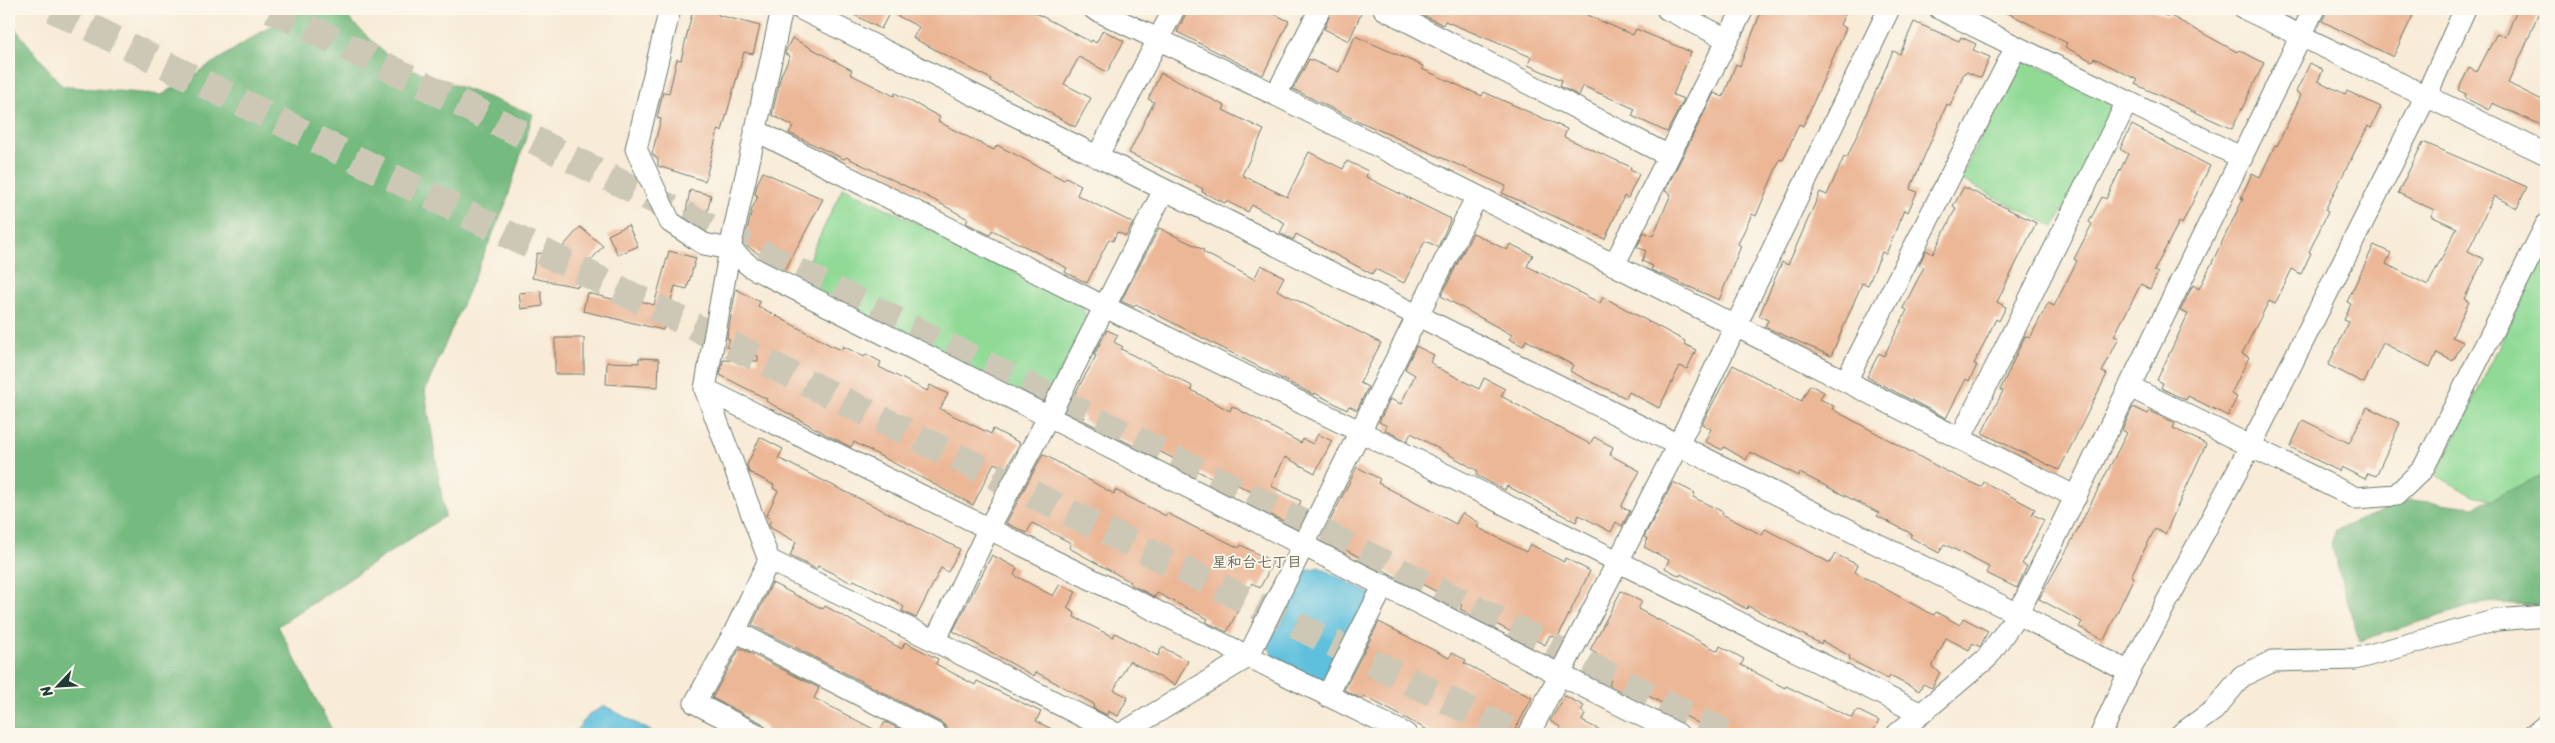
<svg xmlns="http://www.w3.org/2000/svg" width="2555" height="743" viewBox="0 0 2555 743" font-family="Sriracha,'Klee One',sans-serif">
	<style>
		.green { fill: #90da96; stroke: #588c65 }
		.forest { fill: #74ba7f; stroke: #4a7c5a }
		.water { fill: #5fc0de; stroke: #3f7e89 }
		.building { fill: #ecb797 }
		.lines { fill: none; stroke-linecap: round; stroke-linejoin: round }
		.highway-tunnel { stroke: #cdc8b6; stroke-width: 28; stroke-dasharray: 28 14; stroke-linecap: butt }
		.minor-casing { stroke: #6b7a6d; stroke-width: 23 }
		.minor { stroke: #fff; stroke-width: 21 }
		.labels { text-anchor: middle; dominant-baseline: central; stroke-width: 4; stroke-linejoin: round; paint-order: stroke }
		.neighbourhood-label { font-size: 15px; font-weight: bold; fill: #676857; stroke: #fbf7ec }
	</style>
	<rect width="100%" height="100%" fill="#fbf7ec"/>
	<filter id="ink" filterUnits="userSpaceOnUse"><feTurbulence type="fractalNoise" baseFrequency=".02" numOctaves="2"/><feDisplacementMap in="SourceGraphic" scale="10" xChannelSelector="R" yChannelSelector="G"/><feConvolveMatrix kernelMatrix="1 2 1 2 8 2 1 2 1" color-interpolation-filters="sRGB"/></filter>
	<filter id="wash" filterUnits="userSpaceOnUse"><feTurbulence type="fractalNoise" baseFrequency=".0096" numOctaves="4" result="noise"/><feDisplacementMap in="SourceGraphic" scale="20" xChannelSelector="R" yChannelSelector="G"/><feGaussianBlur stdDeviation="1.12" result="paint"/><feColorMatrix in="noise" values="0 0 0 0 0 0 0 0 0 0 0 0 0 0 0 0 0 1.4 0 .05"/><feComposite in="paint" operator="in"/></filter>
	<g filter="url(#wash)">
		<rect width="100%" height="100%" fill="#f8ebd7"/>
		<path class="green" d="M2029,61L2107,99L2113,113L2054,227L1960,179L2016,68Z
			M843,187L1081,304L1087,319L1048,395L1035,402L799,280Z
			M2546,251V506L2531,507L2473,496L2436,475Z"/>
		<path class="forest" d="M298,9H339L395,63L533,114L506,203L425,391L445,516L278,626L334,734H9V21L62,86L162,95Z
			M2546,473V606L2484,602L2359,641L2331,544L2336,530L2410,500L2475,507Z"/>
		<path class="water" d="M1319,567L1371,594L1326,684L1274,659L1268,645L1304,571Z
			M605,706L656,734H573L590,714Z"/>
		<g id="blocks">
			<path class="building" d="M693,9H719L718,15L760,26L753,54L744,52L722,131L718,130L705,181L658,166V159L652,154L661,119L657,118L663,92L669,93L677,59L681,60Z
				M843,9H1028L1091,42L1092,40L1096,43L1103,30L1124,41L1107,72L1079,57L1064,84L1091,98L1075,127L1010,90L1009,91L990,81L991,79L913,38L919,27L890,12L881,29Z
				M1188,9H1279L1276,15L1289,21L1263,75L1177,32Z
				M1332,9H1363L1349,41L1324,29Z
				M1411,9H1590L1587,15L1633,35L1636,29L1691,52L1673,95L1684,99L1667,132L1632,116L1635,109L1583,86L1579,96L1560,86L1562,80L1528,65L1531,57L1445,21L1443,25Z
				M1762,9H1847L1840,25L1846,28L1803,126L1799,124L1783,160L1780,159L1756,216L1752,214L1738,244L1741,246L1719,300L1651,270L1653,266L1642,261L1646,251L1637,247L1644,232L1653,236L1671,194L1665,191L1714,93L1723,97L1736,64L1740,66Z
				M2000,9H2152L2168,17L2169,15L2237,52L2239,50L2264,63L2232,129L2135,84L2138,80L2094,58L2092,61L2065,47L2067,43Z
				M2328,9H2416L2393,57L2322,21Z
				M2517,9H2540L2525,47L2508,83L2546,102V127L2492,103L2489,110L2465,98L2466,94L2458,90L2469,68L2477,72L2497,33L2506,37Z
				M1914,22L1959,41L1961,37L1976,44L1973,50L1990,57L1981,78L1967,72L1964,73L1950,106L1947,104L1910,189L1917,192L1908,212L1904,210L1886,254L1882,252L1868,285L1862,283L1831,356L1765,327L1768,320L1759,316L1782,262L1788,265L1820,192L1827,195L1844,157L1847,158L1893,51L1900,54Z
				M1355,36L1423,66L1422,69L1482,96L1484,92L1567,129L1564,137L1631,167L1630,170L1639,174L1628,198L1624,196L1605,239L1502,193L1506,186L1347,116L1293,89L1309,59L1339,72Z
				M792,38L852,70L850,74L894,96L895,93L940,117L938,121L952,129L994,150L997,145L1064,180L1066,177L1081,185L1077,195L1133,223L1126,236L1117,232L1113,241L1109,239L1087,283L1065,272L1067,268L1032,250L992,230L990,235L966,223L968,219L934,200L846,157L844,159L789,133L793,126L772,115L781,75L790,56L785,54L786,50Z
				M2310,63L2323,70L2318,81L2345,94L2347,91L2381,107L2371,128L2368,126L2325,210L2328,212L2309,252L2311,253L2301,274L2292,269L2275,304L2269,301L2242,354L2249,357L2231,394L2237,397L2228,416L2188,396L2186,400L2161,388L2163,383L2157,380L2188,314L2180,311L2193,285L2199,289L2243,199L2241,198L2252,173L2260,177L2275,145L2277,146L2301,95L2296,92Z
				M1161,73L1225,106L1223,110L1264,130L1242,175L1287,197L1309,152L1343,169L1347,161L1368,171L1366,177L1449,218L1450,221L1438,247L1425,241L1404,283L1375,269L1372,274L1296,234L1293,240L1280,233L1285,223L1252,205L1248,212L1226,201L1225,203L1202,192L1203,189L1129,153L1154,102L1148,99Z
				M2132,125L2210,166L2182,224L2179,222L2154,271L2158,273L2150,289L2141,284L2114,336L2119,338L2102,372L2107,374L2059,470L1982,433L2003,391L2000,390L2025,336L2030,338L2048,303L2054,306L2077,261L2074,259L2092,224L2089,222L2102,197L2106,199L2128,154L2120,149Z
				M2423,142L2527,187L2517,208L2494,196L2468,251L2484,259L2464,299L2469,302L2452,337L2463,342L2453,361L2437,353L2430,367L2383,343L2364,383L2328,365L2349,322L2344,320L2351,304L2347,302L2374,245L2391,253L2386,264L2428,285L2457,228L2431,216L2434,210L2398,193Z
				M763,172L823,199L785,270L762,259L763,257L744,244L752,209L758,196L755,194L757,184Z
				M1964,187L2036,223L1997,302L2006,307L1999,321L1996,319L1974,364L1977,365L1969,381L1966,379L1946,418L1867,377L1879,353L1884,356L1907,310L1903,308L1924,267L1919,265L1926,250L1933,254L1956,208L1953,206Z
				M690,190L711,195L704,227L685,217Z
				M628,225L638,246L618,255L608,235Z
				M580,227L603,246L581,272L578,287L532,278L537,253L555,256Z
				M1159,228L1204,250L1203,252L1254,279L1261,265L1284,277L1277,290L1381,343L1360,383L1368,387L1357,410L1349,406L1347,410L1315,393L1314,395L1136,304L1134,307L1121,301Z
				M1473,233L1507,250L1510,244L1533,255L1527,266L1600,303L1603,297L1685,341L1684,344L1696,350L1687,369L1680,366L1659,408L1629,392L1626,398L1587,380L1570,371L1573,365L1526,340L1523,346L1509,339L1512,335L1441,296Z
				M669,251L696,258L687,289L675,286L663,330L583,311L587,293L633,304L634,299L654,305Z
				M736,289L760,302L758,306L830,345L842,350L843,346L864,357L866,354L881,362L879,367L927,391L930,385L948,394L940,409L991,434L993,429L1020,443L1006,469L994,463L973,505L854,442L851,447L829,436L766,401L767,399L720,375L723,360L758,361V356L726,347L730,340L727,338Z
				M541,291L543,306L521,309L519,293Z
				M1107,330L1118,335L1114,342L1123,347L1121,349L1192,386L1191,390L1230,411L1232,406L1301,443L1303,439L1313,444L1318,434L1332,441L1315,473L1285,457L1271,486L1301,501L1290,524L1267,513L1268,510L1248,500L1252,492L1220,476L1217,481L1149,446L1146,452L1083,420L1085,417L1067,408L1096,356L1094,355Z
				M555,338H584V374H555Z
				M1416,346L1434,355L1430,362L1438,368L1479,389L1484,378L1505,389L1501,396L1541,418L1590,444L1594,437L1613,447L1610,455L1640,471L1621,507L1630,511L1622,526L1616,522L1611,532L1579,515L1576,522L1507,486L1505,490L1476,475L1478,471L1411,433L1407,441L1385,430L1387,426L1379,422L1390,399L1401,404L1415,375L1405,369Z
				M639,358L659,359L658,387L606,384L607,362L639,363Z
				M1733,365L1801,401L1810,385L1824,392L1820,399L1834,406L1832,409L1944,470L1981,487L1984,482L2035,509L2032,514L2044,520L2022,564L2027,566L2017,588L1986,573L1989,567L1944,544L1939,553L1910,537L1912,534L1877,516L1879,513L1800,473L1799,476L1750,452L1746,460L1724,447L1722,450L1705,441L1711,429L1702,424Z
				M2133,407L2148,414L2150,411L2175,423L2173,428L2206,444L2165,534L2155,529L2131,576L2134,577L2104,640L2079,627L2082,622L2039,599L2069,546L2127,433L2122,430Z
				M2367,407L2400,423L2376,476L2368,473L2365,479L2341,467L2339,471L2290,447L2303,420L2349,443Z
				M760,437L783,449L778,458L960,549L948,572L941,568L916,618L902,611L904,607L897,602L854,580L852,583L818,566L816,569L790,556L796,542L771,528L769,524L771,520L766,516L778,491L773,488L774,485L749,472L747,465Z
				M1043,454L1114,494L1115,490L1166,516L1167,513L1202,531L1203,530L1239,548L1241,545L1273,562L1260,588L1252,583L1227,632L1206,622L1208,619L1157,593L1155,597L1130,584L1131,582L1069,548L1071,543L1032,523L1027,533L1006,523Z
				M1357,467L1380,479L1378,483L1456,524L1462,513L1480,523L1477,527L1526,552L1530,544L1564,562L1565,558L1590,571L1557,639L1550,635L1545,645L1521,632L1519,636L1479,615L1477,618L1460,609L1462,605L1414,580L1411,585L1322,537Z
				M1673,482L1695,493L1693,497L1723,512L1722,514L1762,535L1765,529L1830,563L1835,554L1858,565L1855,572L1927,612L1934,615L1936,612L1960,625L1963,618L1988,631L1980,647L1973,643L1969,650L1946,638L1932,667L1940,672L1932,688L1923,684L1919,691L1890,676L1888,679L1849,659L1850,656L1822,641L1821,644L1748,606L1747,609L1681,574L1680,576L1665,568L1669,560L1644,547L1648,539L1644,537Z
				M992,555L1017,568L1014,575L1053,596L1060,584L1076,592L1067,608L1075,613L1074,617L1113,637L1115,633L1158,656L1162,647L1188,661L1175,685L1129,661L1114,690L1128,697L1118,716L1108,711L1107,715L1093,708L1094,704L1074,693L1036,672L1034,676L953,631Z
				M772,583L823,609L825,606L902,649L905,642L938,659L936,664L975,685L977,681L1041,712L1036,721L1061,734H948L947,728L942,723L752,625Z
				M1621,591L1642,602L1638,609L1718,651L1720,646L1744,659L1741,665L1785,688L1786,686L1852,718L1857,710L1879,721L1874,730L1882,734H1718L1638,690L1634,698L1609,685L1611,680L1589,669L1597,654L1590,650Z
				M1379,622L1449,658L1452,653L1466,660L1464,663L1532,698L1513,734H1435L1364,696L1362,699L1344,690Z
				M740,648L819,688L814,698L879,732L885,722L909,734H774L768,731L762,723L712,698Z
				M1565,696L1584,706L1581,711L1585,714L1582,721L1608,734H1557L1560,727L1550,721Z"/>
		</g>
	</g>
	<g filter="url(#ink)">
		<use href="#blocks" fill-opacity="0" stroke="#6b7a6d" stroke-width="1"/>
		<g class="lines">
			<path class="highway-tunnel" d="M53,9L1516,734
				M271,9L1726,734"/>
			<g class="minor-casing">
				<path id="minor" d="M670,9L636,149L670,222L704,244L730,249L751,267L1678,734
					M801,9L2018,614L2129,672
					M1094,9L1276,95L2076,497
					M1384,9L1669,156
					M1667,9L1727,39
					M1940,9L2242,158
					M2245,9L2426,96L2465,9
					M1276,95L1320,9
					M755,130L1103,306L1361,432L1921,714
					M1097,157L1174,9
					M1614,265L1743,9
					M1846,381L2016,47
					M2130,387L2356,498L2396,495L2423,469L2546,225
					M705,389L1406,734
					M1960,439L2127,102
					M769,560L935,641L1117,734
					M735,631L936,734
					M935,641L989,528L1048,418L1164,190
					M1327,696L1384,585
					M756,734L695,703L735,631L769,560L705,389L730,249L782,9
					M1121,734L1248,657L1477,196
					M1529,734L1678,445L1889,9
					M1897,734L1987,658L2018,614L2314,9
					M2101,734L2129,672L2250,447L2426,96L2546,154
					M2181,734L2214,710L2242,676L2273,661L2355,659L2497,620L2546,616
					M2535,734L2546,725"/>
			</g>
			<use href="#minor" class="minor"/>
		</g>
	</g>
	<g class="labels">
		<g class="neighbourhood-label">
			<text x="1257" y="562">星和台七丁目</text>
		</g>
	</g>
	<rect width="2555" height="743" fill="none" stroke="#fbf7ec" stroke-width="30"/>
	<g transform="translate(58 686) rotate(245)" stroke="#fbf7ec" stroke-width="4" paint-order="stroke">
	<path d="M0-4L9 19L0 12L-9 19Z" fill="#1f3d34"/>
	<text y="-8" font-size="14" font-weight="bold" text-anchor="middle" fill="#1f3d34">N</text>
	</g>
</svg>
